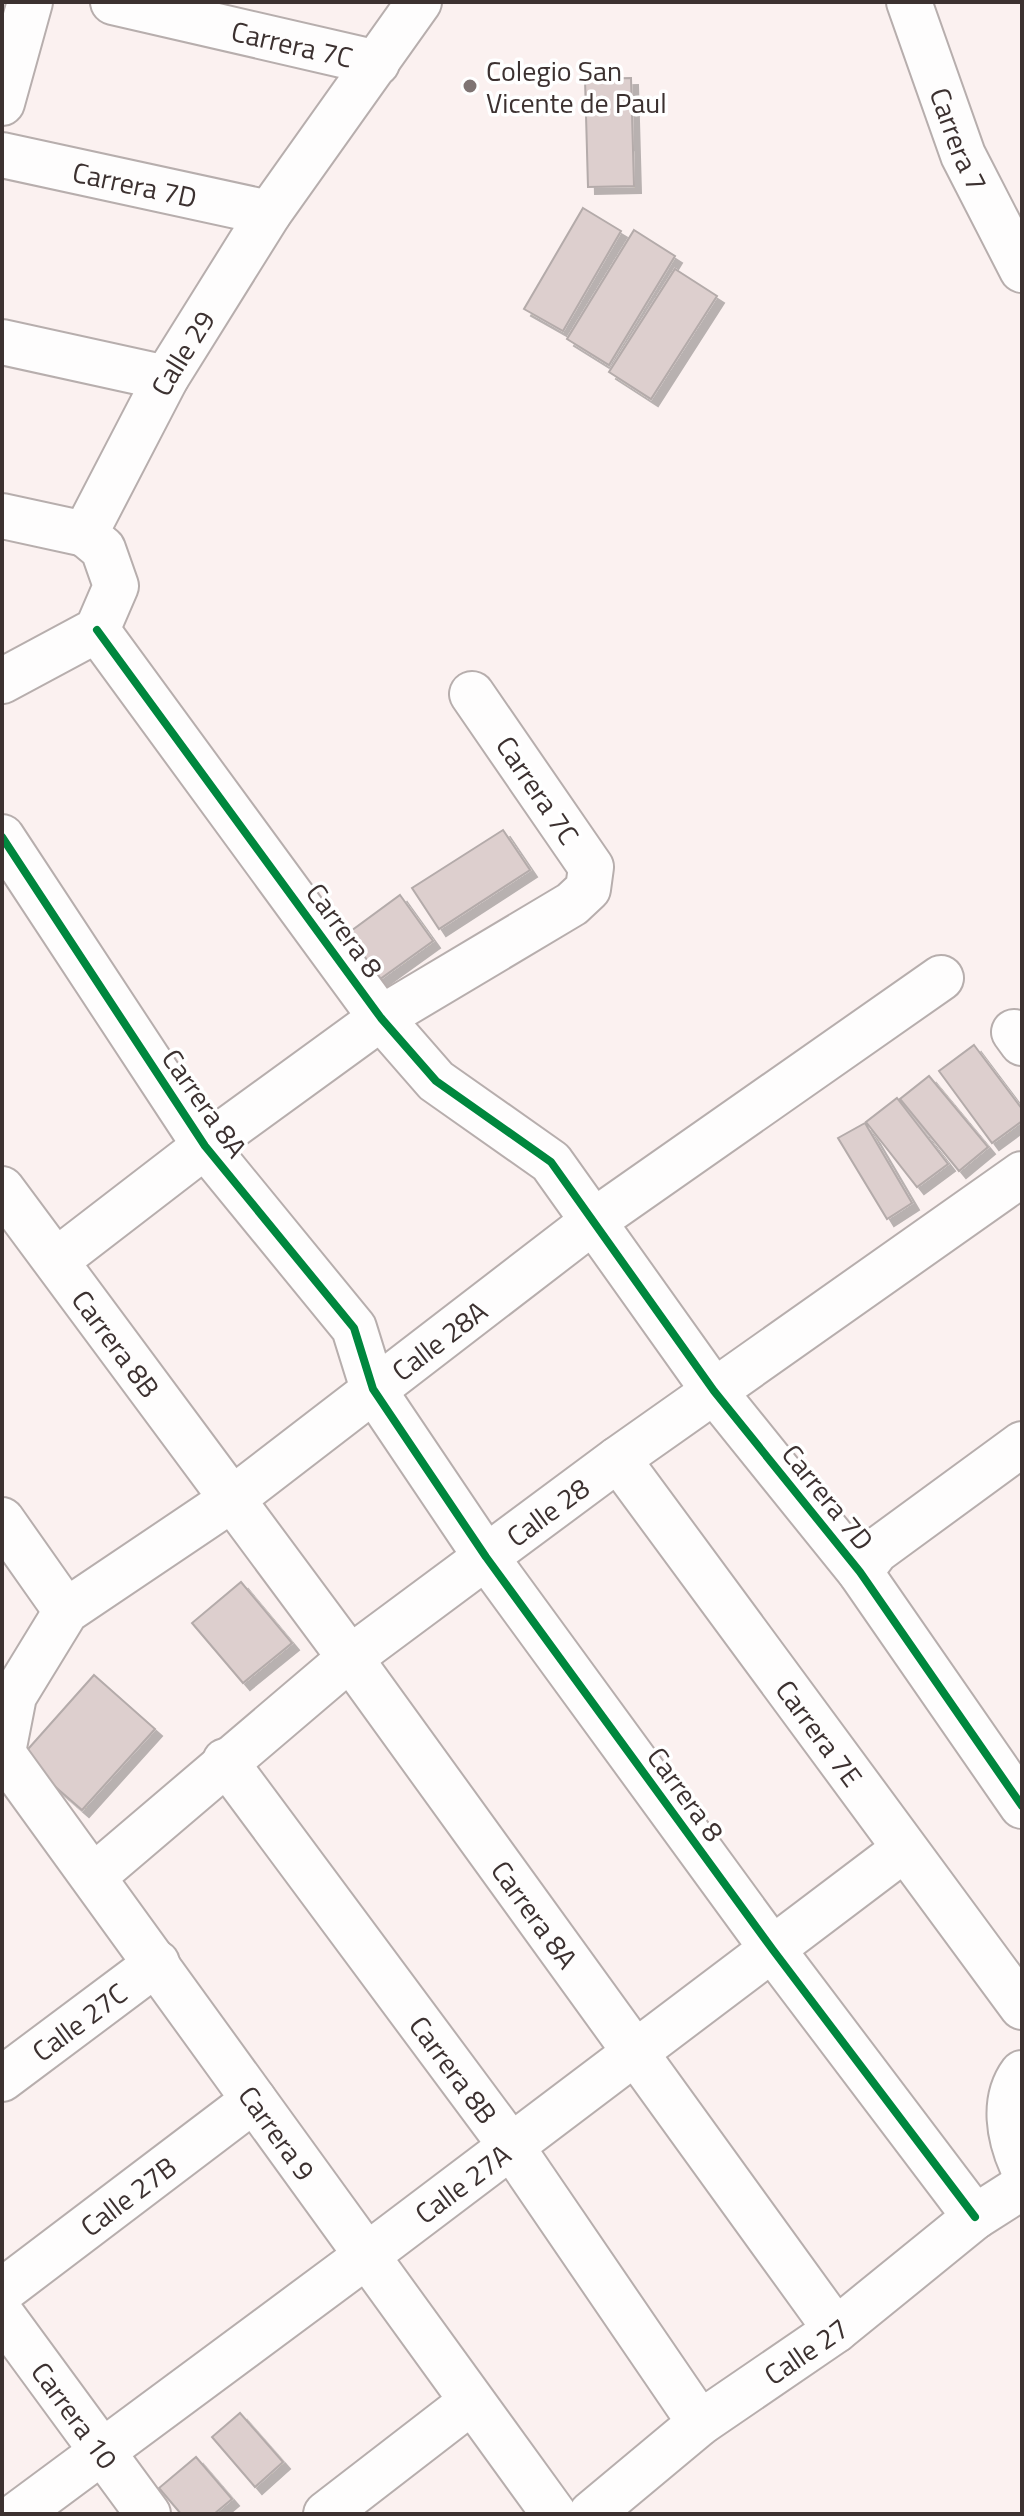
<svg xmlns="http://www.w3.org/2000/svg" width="1024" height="2516" viewBox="0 0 1024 2516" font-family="'Titillium Web',sans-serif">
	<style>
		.building { fill: #ddcfce; stroke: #b4abaa; stroke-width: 2; filter: url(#shadow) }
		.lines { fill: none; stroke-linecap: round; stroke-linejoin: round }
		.minor-casing { stroke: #b7aead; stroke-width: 48 }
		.minor { stroke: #fefdfd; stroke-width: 44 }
		.cycleway-casing { stroke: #fff; stroke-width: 13 }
		.cycleway { stroke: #00873e; stroke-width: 8 }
		.poi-dot { fill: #7f7473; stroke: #fff; stroke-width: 3 }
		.labels { text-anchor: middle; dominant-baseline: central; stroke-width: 7; stroke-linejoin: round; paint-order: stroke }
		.street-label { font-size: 28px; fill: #3c3130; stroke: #fff }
		.poi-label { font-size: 28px; fill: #3c3130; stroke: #fff; text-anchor: start }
	</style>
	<defs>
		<filter id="shadow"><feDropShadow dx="7" dy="7" stdDeviation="0" flood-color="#0004"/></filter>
	</defs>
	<rect width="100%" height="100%" fill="#fbf1f0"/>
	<path class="building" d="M631,78L634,186L588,187L585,79Z
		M583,208L621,231L563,331L524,309Z
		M634,230L675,256L609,365L567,339Z
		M675,269L717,296L651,399L609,372Z
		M503,830L530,870L439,929L412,888Z
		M400,895L433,941L369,987L336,942Z
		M974,1045L1022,1109V1121L992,1143L939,1071Z
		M929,1076L988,1147L959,1171L900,1099Z
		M897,1098L948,1164L917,1187L866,1122Z
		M865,1123L912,1203L887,1219L838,1138Z
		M241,1582L292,1643L243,1683L192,1623Z
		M94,1675L155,1729L82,1810L21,1757Z
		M240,2413L283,2462L255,2487L212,2437Z
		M196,2457L232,2499L214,2514H181L159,2488Z"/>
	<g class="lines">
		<g class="minor-casing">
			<g id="minor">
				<path id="s1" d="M113,2L377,63"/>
				<path id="s2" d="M909,2L963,155L1022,270"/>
				<path d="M2,103L30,2"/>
				<path id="s3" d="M2,155L269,213"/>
				<path d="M2,342L166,378"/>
				<path d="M2,516L85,534"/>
				<path d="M97,630L381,1018L436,1081L551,1162L714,1391L860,1572L1022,1806"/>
				<path id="s4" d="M2,681L97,630L116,586L103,549L85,534L166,378L269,213L419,2"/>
				<path d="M2,837L205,1146L354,1328L373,1389L486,1557L773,1950L975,2217"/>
				<path d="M1014,1032L1022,1043"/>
				<path id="s5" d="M2,1189L350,1658L836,2330"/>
				<path d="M57,1260L205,1146L381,1018L572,904L588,889L591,867L472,694"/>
				<path id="s6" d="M618,1459L1022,2007"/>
				<path d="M2,1520L66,1611"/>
				<path d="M860,1572L876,1551L1022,1444"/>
				<path id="s7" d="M2,1752L554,2514"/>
				<path id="s8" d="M3,1752L14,1696L66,1611L231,1500L591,1223L941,978"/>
				<path id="s9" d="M225,1761L511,2146L700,2423"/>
				<path id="s10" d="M94,1876L350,1658L618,1459L1022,1174"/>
				<path d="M1022,2073C1002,2100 1009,2137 1022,2166"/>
				<path id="s11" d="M2,2079L157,1963"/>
				<path id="s12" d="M2,2291L254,2100"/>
				<path id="s13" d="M2,2315L148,2514"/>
				<path id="s14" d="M18,2514L366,2256L903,1850"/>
				<path d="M326,2514L471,2402"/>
				<path id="s15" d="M591,2514L700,2423L836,2330L975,2217L1022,2187"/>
			</g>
		</g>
		<use href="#minor" class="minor"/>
		<g class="cycleway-casing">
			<path id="cycleway" d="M97,630L381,1018L436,1081L551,1162L714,1391L860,1572L1022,1806
				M2,837L205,1146L354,1328L373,1389L486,1557L773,1950L975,2217"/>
		</g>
		<use href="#cycleway" class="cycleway"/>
	</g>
	<circle class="poi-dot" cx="470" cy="86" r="8"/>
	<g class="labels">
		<g class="street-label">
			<text stroke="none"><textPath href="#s1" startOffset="184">Carrera 7C</textPath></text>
			<text stroke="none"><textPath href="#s2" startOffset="146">Carrera 7</textPath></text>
			<text stroke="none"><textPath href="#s3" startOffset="136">Carrera 7D</textPath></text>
			<text stroke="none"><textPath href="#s4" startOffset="424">Calle 29</textPath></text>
			<text transform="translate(538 790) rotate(56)">Carrera 7C</text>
			<text transform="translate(345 930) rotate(54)">Carrera 8</text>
			<text transform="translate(205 1103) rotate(55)">Carrera 8A</text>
			<text stroke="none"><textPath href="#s8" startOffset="618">Calle 28A</textPath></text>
			<text stroke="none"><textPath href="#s5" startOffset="192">Carrera 8B</textPath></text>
			<text transform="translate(828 1497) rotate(51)">Carrera 7D</text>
			<text stroke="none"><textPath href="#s10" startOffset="582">Calle 28</textPath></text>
			<text stroke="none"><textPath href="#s6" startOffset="340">Carrera 7E</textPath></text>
			<text transform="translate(686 1794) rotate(54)">Carrera 8</text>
			<text stroke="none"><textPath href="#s5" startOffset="900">Carrera 8A</textPath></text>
			<text stroke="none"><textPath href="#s11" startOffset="96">Calle 27C</textPath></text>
			<text stroke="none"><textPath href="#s9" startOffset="384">Carrera 8B</textPath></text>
			<text stroke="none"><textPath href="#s7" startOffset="470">Carrera 9</textPath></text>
			<text stroke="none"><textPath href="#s14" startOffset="554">Calle 27A</textPath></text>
			<text stroke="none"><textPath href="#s12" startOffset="158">Calle 27B</textPath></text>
			<text stroke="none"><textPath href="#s15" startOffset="270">Calle 27</textPath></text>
			<text stroke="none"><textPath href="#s13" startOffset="124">Carrera 10</textPath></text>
		</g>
		<g class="poi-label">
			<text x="486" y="70">Colegio San<tspan x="486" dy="32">Vicente de Paul</tspan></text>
		</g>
	</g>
	<rect width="1024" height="2516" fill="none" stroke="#3c3130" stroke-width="8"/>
</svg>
